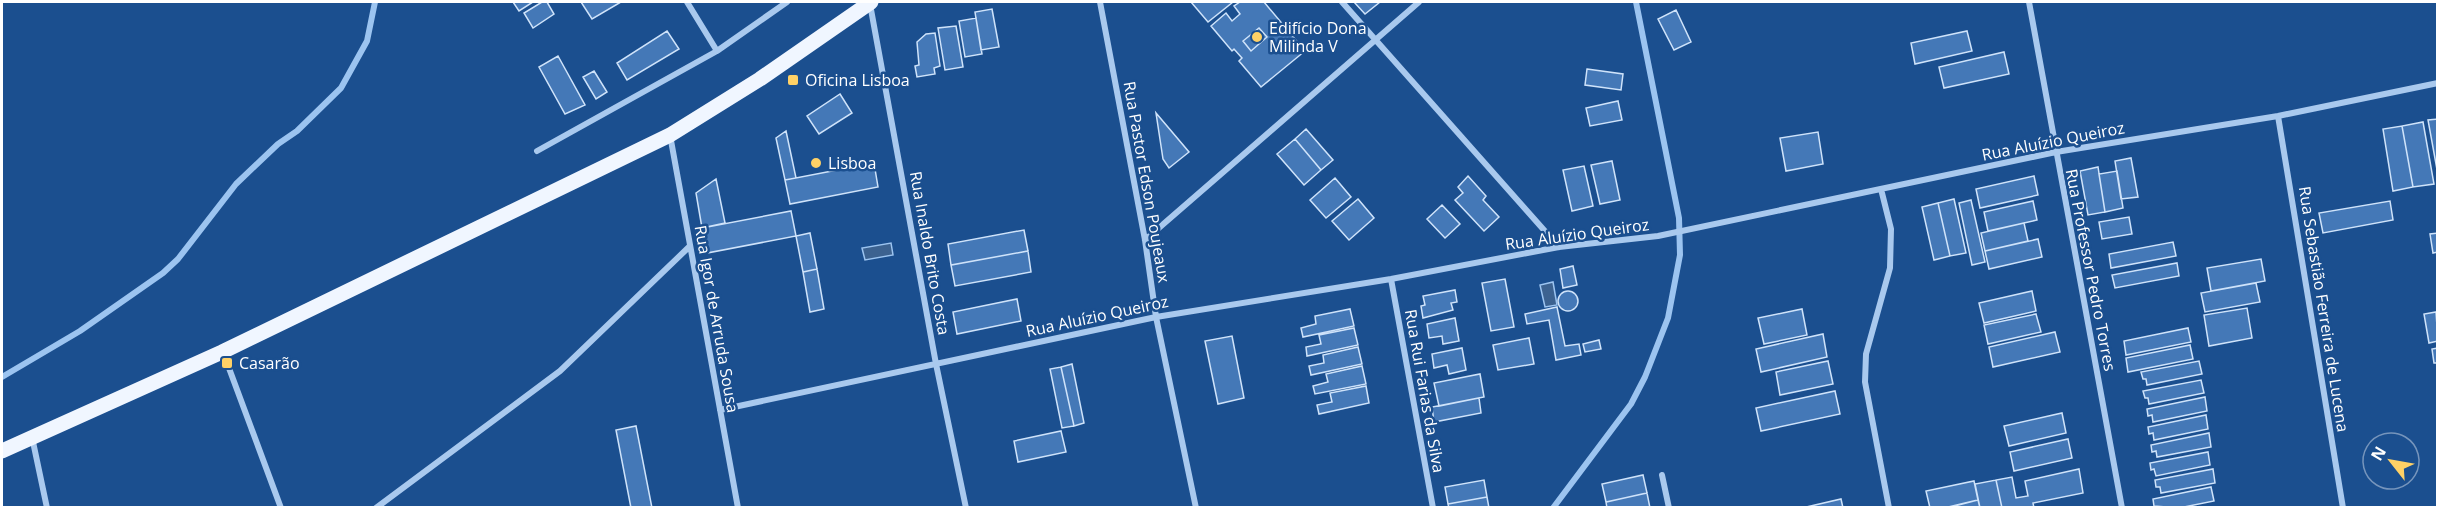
<svg xmlns="http://www.w3.org/2000/svg" width="2439" height="509" viewBox="0 0 2439 509" font-family="'Open Sans',sans-serif">
	<style>
		.water { fill: #3c6290; stroke: #9cc4f0; stroke-width: 1.5 }
		.lines { fill: none; stroke-linecap: round; stroke-linejoin: round }
		.stream { stroke: #9cc4f0; stroke-width: 6 }
		.building { fill: #4478b7; stroke: #cfe3fa; stroke-width: 1.5 }
		.minor { stroke: #a9c9ee; stroke-width: 6 }
		.primary { stroke: #f0f6ff; stroke-width: 15 }
		.poi-dot { fill: #ffd166; stroke: #1b4f8f; stroke-width: 2 }
		.labels { text-anchor: middle; dominant-baseline: central; stroke-width: 5; stroke-linejoin: round; paint-order: stroke }
		.poi-label { font-size: 16px; fill: #fff; stroke: #1b4f8f; text-anchor: start }
		.street-label { font-size: 16px; fill: #fff; stroke: #1b4f8f }
	</style>
	<rect width="100%" height="100%" fill="#1b4f8f"/>
	<path class="water" d="M891,243L893,255L865,260L862,248Z
		M1553,282L1557,305L1545,307L1540,285Z"/>
	<g class="lines">
		<path class="stream" d="M2,377L80,331L163,273L178,259L236,184L278,144L297,131L341,88L367,41L375,2
			M1553,508L1631,404L1645,377L1668,318L1680,255L1679,218L1636,2"/>
	</g>
	<path class="building" d="M513,2H533L519,11Z
		M542,2H547L554,14L533,28L524,13Z
		M581,2H621L592,19Z
		M1191,2H1233L1208,22Z
		M1240,2H1264L1305,51L1261,87L1239,61L1242,58L1234,49L1232,51L1211,26L1226,13L1232,21L1240,14L1234,6Z
		M1354,2H1380L1365,14Z
		M1354,2H1380L1365,14Z
		M992,9L999,47L981,50L975,12Z
		M1676,10L1691,42L1674,50L1658,19Z
		M976,18L982,54L965,57L959,21Z
		M956,26L963,67L945,70L938,28Z
		M1259,28L1267,37L1251,51L1243,41Z
		M667,31L679,49L627,80L617,63Z
		M1967,31L1972,51L1915,64L1911,43Z
		M935,33L940,66L934,68L935,74L917,77L915,66L919,65L917,42L926,34Z
		M2004,52L2009,74L1944,88L1939,67Z
		M558,56L585,105L565,114L539,67Z
		M1587,69L1623,74L1621,90L1585,85Z
		M594,71L607,92L596,99L583,77Z
		M840,94L852,113L819,134L807,116Z
		M1618,101L1622,120L1590,126L1586,108Z
		M1156,113L1189,152L1169,168L1163,159Z
		M2438,119V175L2428,120Z
		M2423,122L2434,184L2413,187L2402,126Z
		M2402,126L2413,187L2393,191L2383,129Z
		M1306,129L1333,160L1321,170L1295,139Z
		M786,131L796,178L785,180L776,138Z
		M1818,132L1823,164L1786,171L1780,138Z
		M1295,139L1321,170L1304,185L1277,154Z
		M2131,158L2138,197L2121,199L2115,161Z
		M1612,161L1620,200L1600,204L1591,165Z
		M874,163L878,187L790,204L785,180Z
		M1584,166L1593,206L1572,211L1563,170Z
		M2098,167L2105,212L2088,215L2080,171Z
		M2117,171L2123,208L2105,212L2099,174Z
		M1468,176L1486,196L1483,200L1499,217L1484,231L1455,200L1463,193L1458,187Z
		M2034,176L2038,195L1980,208L1976,189Z
		M1335,178L1351,197L1326,218L1310,200Z
		M716,179L725,223L702,228L696,193Z
		M1358,199L1374,218L1349,240L1332,221Z
		M1954,199L1966,253L1950,256L1938,203Z
		M1971,200L1985,262L1972,265L1959,203Z
		M2033,201L2037,220L1988,231L1984,212Z
		M2390,201L2393,220L2323,233L2319,213Z
		M1938,203L1950,256L1934,260L1922,207Z
		M1442,205L1460,224L1445,238L1427,219Z
		M791,211L796,236L707,253L702,228Z
		M2129,217L2132,234L2102,239L2099,222Z
		M2024,223L2028,241L1985,251L1981,233Z
		M1024,230L1028,251L951,265L948,244Z
		M810,233L817,269L803,272L796,236Z
		M2438,233V252L2433,253L2430,234Z
		M2038,239L2042,257L1989,269L1985,251Z
		M2173,242L2176,256L2111,268L2109,254Z
		M1028,251L1031,272L955,286L951,265Z
		M2261,259L2265,281L2211,291L2207,268Z
		M2177,263L2179,276L2115,288L2112,275Z
		M1573,266L1577,285L1563,288L1560,269Z
		M817,269L824,309L810,312L803,272Z
		M1505,279L1514,327L1491,331L1482,283Z
		M2256,283L2260,302L2205,312L2201,293Z
		M1455,290L1457,302L1451,303L1453,310L1423,318L1421,306L1425,305L1423,296Z
		M1558 301a10 10 0 1 1 20 0a10 10 0 1 1-20 0Z
		M2032,291L2036,311L1984,323L1979,303Z
		M1017,299L1021,321L957,334L953,312Z
		M1557,307L1565,346L1579,344L1581,355L1556,360L1549,320L1527,324L1525,314Z
		M2247,308L2252,338L2209,346L2204,315Z
		M1350,309L1354,326L1303,337L1301,328L1316,324L1315,316Z
		M1802,309L1807,335L1764,344L1758,318Z
		M2436,312L2438,341L2429,343L2424,314Z
		M2036,314L2041,332L1988,344L1984,325Z
		M1455,318L1459,341L1443,344L1442,336L1429,338L1427,324Z
		M1354,328L1358,345L1307,356L1306,347L1321,344L1319,335Z
		M2188,328L2191,342L2126,355L2124,341Z
		M2055,332L2060,352L1993,367L1989,347Z
		M1823,334L1827,357L1761,372L1756,349Z
		M1232,336L1244,398L1218,404L1205,341Z
		M1529,338L1534,364L1498,370L1493,345Z
		M1599,340L1601,349L1585,352L1583,344Z
		M2190,345L2193,359L2128,372L2126,358Z
		M1358,347L1362,364L1311,375L1309,366L1324,363L1323,355Z
		M1462,348L1466,370L1449,374L1447,365L1434,368L1432,354Z
		M2438,348V363H2434L2432,349Z
		M1828,361L1833,384L1780,395L1776,372Z
		M2199,361L2202,374L2147,385L2146,379H2143L2141,372Z
		M1072,364L1084,423L1074,426L1061,367Z
		M1362,366L1366,384L1315,394L1313,386L1328,382L1326,374Z
		M1061,367L1074,426L1062,428L1050,369Z
		M1480,374L1484,397L1439,406L1434,383Z
		M2201,380L2204,393L2149,404L2148,398H2145L2143,391Z
		M1366,386L1369,403L1319,414L1317,405L1332,402L1330,393Z
		M1835,391L1840,414L1761,431L1756,408Z
		M2205,397L2207,411L2153,422L2152,415L2148,416L2147,409Z
		M1479,398L1481,413L1434,422L1432,407Z
		M2062,413L2066,433L2009,446L2004,426Z
		M2206,415L2208,429L2154,440L2153,433L2149,434L2148,427Z
		M636,426L652,508H631L616,430Z
		M1061,431L1066,452L1018,462L1014,441Z
		M2209,433L2211,447L2157,457L2156,451L2152,452L2151,445Z
		M2068,439L2072,458L2014,471L2010,452Z
		M2208,452L2210,465L2156,476L2154,469L2151,470L2150,463Z
		M2079,469L2083,493L2033,503L2034,508H2002L1996,480L2012,477L2016,498L2028,496L2025,481Z
		M2213,469L2215,483L2161,493L2160,487H2156L2155,480Z
		M1643,475L1647,493L1606,502L1602,484Z
		M1484,480L1487,497L1448,504L1445,487Z
		M1996,480L2002,508H1980L1975,484Z
		M1974,481L1978,500L1947,508H1930L1926,491Z
		M2211,487L2214,501L2179,508L2154,506L2153,499Z
		M1647,493L1650,508H1607L1606,502Z
		M1487,497L1489,508H1449L1448,504Z
		M1841,499L1843,508H1802Z
		M1978,500L1980,508H1944Z"/>
	<g class="lines">
		<path class="minor" d="M687,2L717,51
			M1100,2L1145,240L1156,317L1196,508
			M1342,2L1559,247
			M2029,2L2122,508
			M870,4L936,364L966,508
			M2278,116L2343,508
			M670,135L738,508
			M537,151L717,51L787,2
			M1881,189L1891,229L1890,268L1866,354L1865,382L1889,508
			M1145,240L1419,2
			M1391,279L1433,508
			M223,352L281,508
			M720,410L1156,317L1391,279L1559,247L1658,236L2056,152L2278,116L2438,83
			M32,437L47,508
			M1662,475L1669,508
			M376,508L560,371L690,246"/>
		<path class="primary" d="M2,451L222,352L670,135L760,79L871,2"/>
	</g>
	<g class="poi-dot">
		<circle cx="1257" cy="37" r="6"/>
		<rect x="787" y="74" width="12" height="12" rx="3"/>
		<circle cx="816" cy="163" r="6"/>
		<rect x="221" y="357" width="12" height="12" rx="3"/>
	</g>
	<g class="labels">
		<g class="poi-label">
			<text x="1269" y="28">Edifício Dona<tspan x="1269" dy="18">Milinda V</tspan></text>
			<text x="805" y="80">Oficina Lisboa</text>
			<text x="828" y="163">Lisboa</text>
			<text x="239" y="363">Casarão</text>
		</g>
		<g class="street-label">
			<text transform="translate(2053 141) rotate(-11)">Rua Aluízio Queiroz</text>
			<text transform="translate(1147 182) rotate(80)">Rua Pastor Edson Poujeaux</text>
			<text transform="translate(1577 234) rotate(-8)">Rua Aluízio Queiroz</text>
			<text transform="translate(930 253) rotate(80)">Rua Inaldo Brito Costa</text>
			<text transform="translate(2091 270) rotate(79)">Rua Professor Pedro Torres</text>
			<text transform="translate(2324 309) rotate(81)">Rua Sebastião Ferreira de Lucena</text>
			<text transform="translate(1097 316) rotate(-12)">Rua Aluízio Queiroz</text>
			<text transform="translate(717 319) rotate(80)">Rua Igor de Arruda Sousa</text>
			<text transform="translate(1425 391) rotate(80)">Rua Rui Farias da Silva</text>
		</g>
	</g>
	<rect width="2439" height="509" fill="none" stroke="#ffffff" stroke-width="6"/>
	<g transform="translate(2391 461) rotate(301)"><circle r="28" fill="#1b4f8f" stroke="#7695bc" stroke-width="1.5"/>
	<path d="M0-4.5L10 22L0 15L-10 22Z" fill="#ffd166"/>
	<text y="-9" font-size="16" font-weight="bold" text-anchor="middle" fill="#ffffff">N</text>
	</g>
</svg>
